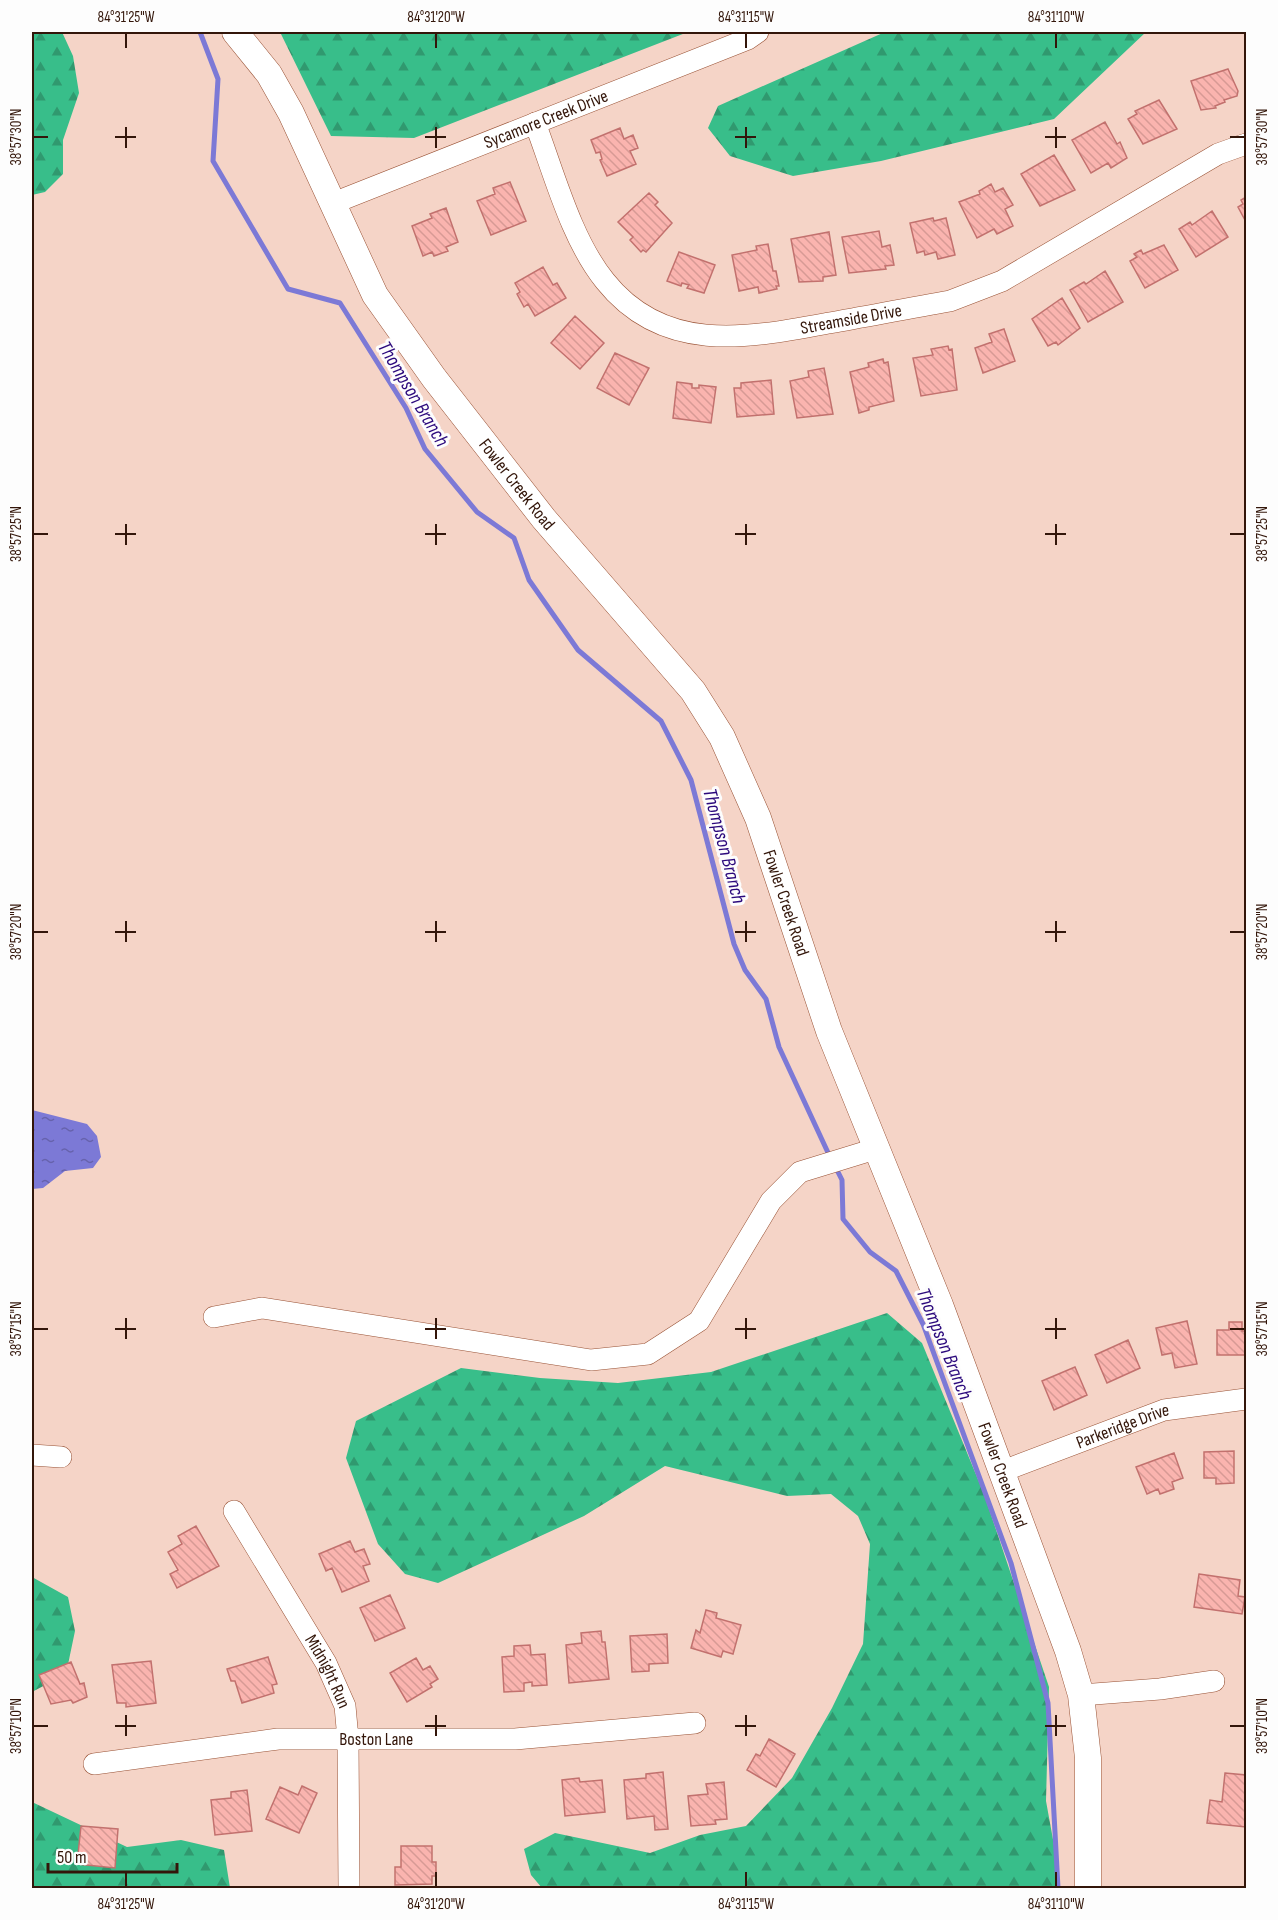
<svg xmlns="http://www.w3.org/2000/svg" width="1278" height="1920" viewBox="0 0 1278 1920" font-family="'Sofia Sans Condensed',sans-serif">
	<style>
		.forest { fill: url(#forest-firs) }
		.water { fill: url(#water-ripples) }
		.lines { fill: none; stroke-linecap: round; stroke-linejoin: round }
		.stream { stroke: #7c79d6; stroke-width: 5 }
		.building { fill: url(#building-back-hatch); stroke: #c2716e; stroke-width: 1.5 }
		.minor-casing { stroke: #995235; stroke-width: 22 }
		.major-casing { stroke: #995235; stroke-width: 27 }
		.minor { stroke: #fff; stroke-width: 21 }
		.major { stroke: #fff; stroke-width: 26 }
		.ticks { fill: none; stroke: #33160a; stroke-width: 2 }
		.labels { text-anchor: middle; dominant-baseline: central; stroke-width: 6; stroke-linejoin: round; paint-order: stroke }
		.street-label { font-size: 18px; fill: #33160a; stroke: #fdfdfd }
		.water-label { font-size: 20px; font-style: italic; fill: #2b097c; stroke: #fdfdfd }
		.neatline { fill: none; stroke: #33160a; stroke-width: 2 }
		.ticks-label { font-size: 15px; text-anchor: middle; fill: #33160a }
	</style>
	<defs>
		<pattern id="forest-firs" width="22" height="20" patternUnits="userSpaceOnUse" patternTransform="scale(1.5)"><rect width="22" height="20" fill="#38be8a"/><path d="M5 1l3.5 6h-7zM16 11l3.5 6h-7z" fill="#30996f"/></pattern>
		<pattern id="water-ripples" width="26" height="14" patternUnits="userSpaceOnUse" patternTransform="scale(1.5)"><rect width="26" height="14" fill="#7c79d6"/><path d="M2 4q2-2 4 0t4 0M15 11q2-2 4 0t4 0" fill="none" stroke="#6662ac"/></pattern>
		<pattern id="building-back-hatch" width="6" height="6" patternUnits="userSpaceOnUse" patternTransform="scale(1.5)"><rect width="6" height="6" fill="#fab4af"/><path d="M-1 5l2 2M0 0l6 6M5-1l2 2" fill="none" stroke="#d79a95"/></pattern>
	</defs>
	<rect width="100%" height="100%" fill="#f5d4c7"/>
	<path class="forest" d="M32,32H62L73,56L79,93L63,140V174L45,192L32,195Z
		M280,32H688L414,138L331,136Z
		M885,32H1146L1054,119L881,161L793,176L730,156L708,128L718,106Z
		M887,1313L922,1343L984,1494L1049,1687L1046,1801L1058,1867L1059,1888H542L531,1875L524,1849L555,1833L650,1853L700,1835L746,1826L792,1778L832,1708L863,1644L870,1544L858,1516L831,1494L787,1496L665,1466L584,1516L438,1583L405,1574L378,1544L346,1458L356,1421L461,1368L540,1378L618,1383L711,1372Z
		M32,1577L68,1597L75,1631L66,1674L32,1692Z
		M32,1802L127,1847L181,1840L224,1850L230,1888H32Z"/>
	<path class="water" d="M32,1110L87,1124L97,1136L101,1157L93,1168L65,1171L43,1188L32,1189Z"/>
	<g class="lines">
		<path class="stream" d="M200,32L218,79L213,161L288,289L340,303L406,408L425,449L477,512L514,538L529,580L578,650L661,721L691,780L734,944L745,970L766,999L779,1047L830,1157
			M836,1168L842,1180L843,1219L870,1252L896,1271L923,1324L1011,1563L1048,1703L1058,1888"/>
	</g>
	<path class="building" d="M1228,69L1238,91L1237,96L1224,100L1225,102L1215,106L1216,108L1201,110L1191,81Z
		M1159,100L1177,129L1143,144L1128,119L1137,114L1135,111Z
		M1105,122L1117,144L1120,142L1127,158L1111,168L1108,163L1091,173L1072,140Z
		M620,128L624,139L633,135L638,148L630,151L636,164L607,176L600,160L602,159L600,152L596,153L591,140Z
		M1054,155L1075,190L1040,206L1021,174Z
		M510,182L526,221L491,235L477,201L495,194L493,188Z
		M991,184L995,192L1003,188L1013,205L1005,209L1013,226L997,234L994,229L977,238L959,202L980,194L979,191Z
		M649,193L658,202L655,205L672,223L646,252L643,250L641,252L630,240L633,237L618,222Z
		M1246,197V222L1238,207L1243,204L1241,200Z
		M446,208L458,242L446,247L448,251L434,256L432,252L423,256L412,226L432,218L430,214Z
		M1212,211L1228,237L1196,257L1179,229L1190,222L1192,225Z
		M933,218L934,221L946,218L955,255L938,259L936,252L925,255L924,251L917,253L910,223Z
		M879,231L882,247L890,245L894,265L885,266L886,269L849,273L842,237Z
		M829,232L836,275L823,277V281L799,282L791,239Z
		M768,244L773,271H776L779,286H776L777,289L759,293L758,287L739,291L732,255L757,250L756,246Z
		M1164,245L1178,270L1145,288L1130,261L1137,257L1134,254L1141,250L1143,254Z
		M679,252L715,265L704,293L687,288L689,285L682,283L681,286L667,281Z
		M543,267L553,285L557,283L566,298L535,316L528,304L524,307L517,294L520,292L515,283Z
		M1105,271L1123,302L1088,322L1070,290L1084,282L1086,284Z
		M1062,298L1080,328L1058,345L1056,342L1048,346L1032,319Z
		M575,316L604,343L580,369L551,343Z
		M1004,329L1015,361L983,373L975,348L992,342L989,334Z
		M948,346L949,350L952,349L957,390L921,396L913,358L933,355L931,349Z
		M615,353L649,368L629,405L597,388Z
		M883,359L884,363L888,362L894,401L869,407V410L859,413L850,372L869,367L868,363Z
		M824,368L833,414L797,418L790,381L809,377L808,371Z
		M771,380L774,414L737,417L734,388H741V383Z
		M677,382L692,384V388H699V385L716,387L711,423L673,418Z
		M1187,1321L1197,1364L1175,1368L1172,1353L1162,1355L1156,1328Z
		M1229,1322H1242V1331H1246V1355H1217V1330H1229Z
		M1128,1340L1140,1368L1107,1383L1095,1355Z
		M1075,1367L1087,1395L1054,1410L1042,1381Z
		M1234,1451V1483L1216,1484V1478H1204V1452Z
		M1174,1453L1183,1478L1172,1482L1174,1489L1160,1494L1158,1489L1147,1494L1136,1467Z
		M196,1526L219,1566L177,1588L170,1574L178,1570L168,1552L182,1544L178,1536Z
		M350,1541L355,1552L364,1549L370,1564L363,1566L369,1581L342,1592L332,1568L326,1571L319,1554Z
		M1199,1574L1240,1580L1238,1596L1245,1597L1242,1614L1194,1607Z
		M390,1595L405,1628L375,1641L360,1608Z
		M706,1610L717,1613L716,1618L741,1625L733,1654L723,1651L721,1657L691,1648L696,1630L700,1633Z
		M601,1631L602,1642H605L609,1679L569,1683L566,1645L582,1643L581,1633Z
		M667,1634L668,1663L649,1664V1671L632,1672L630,1636Z
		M530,1645L531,1655L545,1654L547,1685L532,1686V1682L524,1683V1691L504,1692L502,1657L514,1656V1646Z
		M268,1657L277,1684L272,1685L274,1693L242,1703L235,1681H231L227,1669Z
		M416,1658L423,1670L430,1666L438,1679L430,1684L432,1687L407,1702L390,1673Z
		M151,1661L156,1703L126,1707V1703H117L112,1665Z
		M71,1662L80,1684L84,1683L87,1697L73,1703L71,1700L51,1704L39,1675Z
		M769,1739L795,1754L776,1787L747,1770L756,1754L760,1756Z
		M663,1772L668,1829L655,1830L654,1816L627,1819L624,1780L646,1778V1774Z
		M1225,1773L1246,1775V1827L1207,1823L1210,1800L1222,1802Z
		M579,1778L580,1782L602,1780L605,1812L565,1816L562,1780Z
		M724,1782L727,1819L715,1820L716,1824L691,1826L688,1796L708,1794L706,1784Z
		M302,1786L317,1793L299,1833L266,1819L280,1787L298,1795Z
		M247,1790L252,1831L215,1835L211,1800L231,1798V1792Z
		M81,1826L118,1829L115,1868L77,1864Z
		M401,1846H432V1862H436V1876H432V1884L395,1885V1867H401Z"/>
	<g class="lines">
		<g class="minor-casing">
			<g id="minor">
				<path id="s1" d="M535,123C554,173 571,239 605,281C664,355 748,338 829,323C869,316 909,308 950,301L1002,281L1218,154L1246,144"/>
				<path id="s2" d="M331,204L748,39L758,32"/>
				<path d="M214,1317L262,1308L591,1360L648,1354L699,1321L771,1201L800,1172L875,1149"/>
				<path d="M32,1455L61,1457"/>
				<path id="s3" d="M1003,1471L1164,1410L1246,1399"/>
				<path id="s4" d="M234,1511L326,1663L345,1706L348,1739L349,1888"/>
				<path d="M1081,1695L1160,1689L1214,1681"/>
				<path id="s5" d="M94,1764L278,1739H515L695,1723"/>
			</g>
		</g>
		<g class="major-casing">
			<g id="major">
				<path id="s6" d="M235,32L269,74L291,113L375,295L434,378L544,519L693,691L722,737L758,818L829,1031L940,1305L1068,1651L1081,1695L1088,1758V1888"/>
			</g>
		</g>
		<use href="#minor" class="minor"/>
		<use href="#major" class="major"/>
	</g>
	<path class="ticks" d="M126,33V48M436,33V48M746,33V48M1056,33V48M126,127V148M436,127V148M746,127V148M1056,127V148M33,137H48M115,137H136M425,137H446M735,137H756M1045,137H1066M1230,137H1245M126,524V545M436,524V545M746,524V545M1056,524V545M33,534H48M115,534H136M425,534H446M735,534H756M1045,534H1066M1230,534H1245M126,921V942M436,921V942M746,921V942M1056,921V942M33,932H48M115,932H136M425,932H446M735,932H756M1045,932H1066M1230,932H1245M126,1318V1339M436,1318V1339M746,1318V1339M1056,1318V1339M33,1329H48M115,1329H136M425,1329H446M735,1329H756M1045,1329H1066M1230,1329H1245M126,1715V1736M436,1715V1736M746,1715V1736M1056,1715V1736M33,1726H48M115,1726H136M425,1726H446M735,1726H756M1045,1726H1066M1230,1726H1245M126,1872V1887M436,1872V1887M746,1872V1887M1056,1872V1887"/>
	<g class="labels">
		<g class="street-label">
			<text stroke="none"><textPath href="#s2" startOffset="231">Sycamore Creek Drive</textPath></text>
			<text stroke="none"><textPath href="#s1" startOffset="438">Streamside Drive</textPath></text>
			<text stroke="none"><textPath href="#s6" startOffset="536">Fowler Creek Road</textPath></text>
			<text stroke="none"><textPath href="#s6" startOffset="1040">Fowler Creek Road</textPath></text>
			<text stroke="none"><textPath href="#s3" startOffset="128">Parkeridge Drive</textPath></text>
			<text stroke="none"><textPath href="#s6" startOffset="1652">Fowler Creek Road</textPath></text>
			<text stroke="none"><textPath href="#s4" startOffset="186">Midnight Run</textPath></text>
			<text stroke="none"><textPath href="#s5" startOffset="284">Boston Lane</textPath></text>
		</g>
		<g class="water-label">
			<text transform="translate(413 394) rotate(59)">Thompson Branch</text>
			<text transform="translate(724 846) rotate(75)">Thompson Branch</text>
			<text transform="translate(944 1344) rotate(68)">Thompson Branch</text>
		</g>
	</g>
	<rect width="1278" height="1920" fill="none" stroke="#fdfdfd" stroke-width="66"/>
	<path d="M48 1863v9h129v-9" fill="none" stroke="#33160a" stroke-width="3"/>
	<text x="57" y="1863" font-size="18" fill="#33160a" stroke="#fdfdfd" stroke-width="4.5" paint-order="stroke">50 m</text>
	<rect x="33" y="33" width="1212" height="1854" class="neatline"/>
	<g class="ticks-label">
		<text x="126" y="22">84°31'25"W</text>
		<text x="436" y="22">84°31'20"W</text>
		<text x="746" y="22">84°31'15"W</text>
		<text x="1056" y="22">84°31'10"W</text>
		<text transform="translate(16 137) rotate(-90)" y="5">38°57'30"N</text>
		<text transform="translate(1262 137) rotate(-90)" y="5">38°57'30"N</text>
		<text transform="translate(16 534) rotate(-90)" y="5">38°57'25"N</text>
		<text transform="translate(1262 534) rotate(-90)" y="5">38°57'25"N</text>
		<text transform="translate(16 932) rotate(-90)" y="5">38°57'20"N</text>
		<text transform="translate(1262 932) rotate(-90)" y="5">38°57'20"N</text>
		<text transform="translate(16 1329) rotate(-90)" y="5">38°57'15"N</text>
		<text transform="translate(1262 1329) rotate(-90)" y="5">38°57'15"N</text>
		<text transform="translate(16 1726) rotate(-90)" y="5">38°57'10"N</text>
		<text transform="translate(1262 1726) rotate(-90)" y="5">38°57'10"N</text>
		<text x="126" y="1909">84°31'25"W</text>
		<text x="436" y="1909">84°31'20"W</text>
		<text x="746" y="1909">84°31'15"W</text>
		<text x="1056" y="1909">84°31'10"W</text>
	</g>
</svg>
